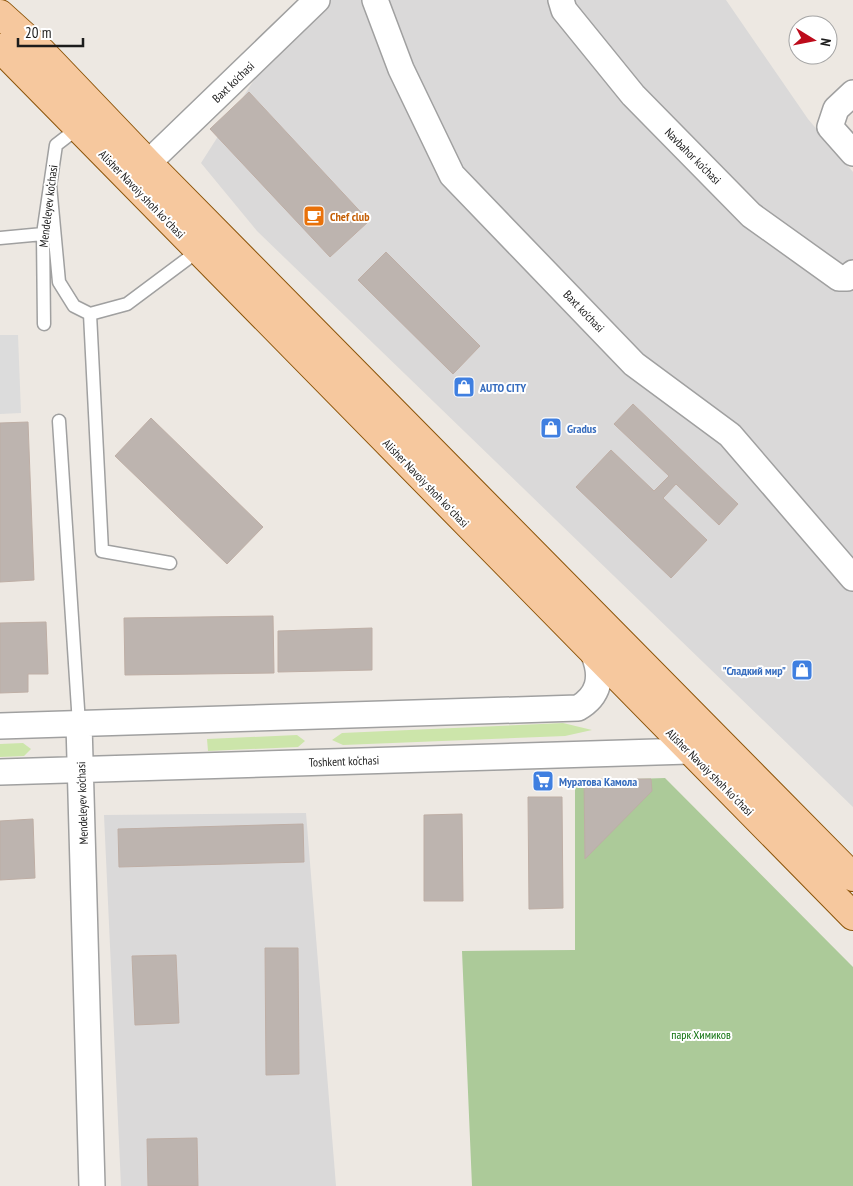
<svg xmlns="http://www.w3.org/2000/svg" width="853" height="1186" viewBox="0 0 853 1186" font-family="'PT Sans Narrow',sans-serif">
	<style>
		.residential { fill: #dad9d9 }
		.grass { fill: #cce5aa }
		.forest { fill: #acca99 }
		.parking { fill: #dcdcdc }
		.building { fill: #bdb4af; stroke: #beaea5 }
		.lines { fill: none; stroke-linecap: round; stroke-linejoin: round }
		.lane-casing { stroke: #a0a0a0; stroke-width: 15 }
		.street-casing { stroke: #a0a0a0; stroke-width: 28 }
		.primary-casing { stroke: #8c5408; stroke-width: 30 }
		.lane { stroke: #fff; stroke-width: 12 }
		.street { stroke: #fff; stroke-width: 25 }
		.primary { stroke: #f6c89e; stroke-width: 28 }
		.labels { text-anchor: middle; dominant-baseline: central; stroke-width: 4; stroke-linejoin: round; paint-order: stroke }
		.street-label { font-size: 12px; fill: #1c1c1c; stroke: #fff }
		.food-label { font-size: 12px; font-weight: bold; fill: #c56008; stroke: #fff; text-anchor: start }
		.shop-label { font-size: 12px; font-weight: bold; fill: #366cbe; stroke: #fff; text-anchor: start }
		.park-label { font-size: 12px; fill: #127311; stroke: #fff }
	</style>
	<rect width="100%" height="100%" fill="#ede8e2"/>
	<path class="residential" d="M305,0H726L808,119L853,172V807L257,231L201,163Z
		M306,813L336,1186H121L104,815Z"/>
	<path class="grass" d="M563,723L592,730L565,736L343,745L332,740L342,733Z
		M297,735L305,741L298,747L208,751L207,739Z
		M23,743L31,749L24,756L0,757V744Z"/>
	<path class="forest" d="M665,778L853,967V1186H472L462,951L575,950V781Z"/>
	<path class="parking" d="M0,335H18L21,413L0,414Z"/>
	<path class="building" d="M249,92L369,221L330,257L210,129Z
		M386,252L480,346L453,374L358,280Z
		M633,404L738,504L719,525L676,484L663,498L707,540L671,578L576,487L611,450L654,491L669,476L614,424Z
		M151,418L263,527L227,564L115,456Z
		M28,422L34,580L0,582V423Z
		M273,616L274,673L125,675L124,618Z
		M46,622L48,674H28V692L0,693V623Z
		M372,628V670L278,672V631Z
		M584,779H651L652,791L585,859Z
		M528,797H562L563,908L529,909Z
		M462,814L463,901H424V815Z
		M33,819L35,878L0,880V821Z
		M303,824L304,862L119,867L118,829Z
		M265,948H298L299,1074L266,1075Z
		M176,955L179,1023L135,1025L132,956Z
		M197,1138L198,1186H148L147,1139Z"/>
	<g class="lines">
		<g class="lane-casing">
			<path id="lane" d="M50,185L59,282L74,306L90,314L127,304L198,251
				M0,238L43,234
				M90,314L102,551L170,563
				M44,324L43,234L56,145L78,128
				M59,421L79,724"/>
		</g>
		<g class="street-casing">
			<path id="street" d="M375,0L401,69L452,175L634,364L730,435L853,578
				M561,0L564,10L633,95L751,215L839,278H847L853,273
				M853,93L836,109L830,127L853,153
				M148,163L317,0
				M79,724L92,1186
				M0,726L578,708C599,696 603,677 594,655
				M0,772L689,751"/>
		</g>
		<g class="primary-casing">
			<path id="primary" d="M0,14L42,52L148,163L853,877
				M0,48L853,916"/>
		</g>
		<use href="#lane" class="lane"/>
		<use href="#street" class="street"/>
		<use href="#primary" class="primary"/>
	</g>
	<defs>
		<g id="cafe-square" transform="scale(1.125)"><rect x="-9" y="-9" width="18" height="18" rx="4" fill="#e8710a" stroke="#fff"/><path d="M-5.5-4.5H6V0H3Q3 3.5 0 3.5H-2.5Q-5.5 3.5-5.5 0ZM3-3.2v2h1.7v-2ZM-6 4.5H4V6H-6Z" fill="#fff"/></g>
		<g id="shop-square" transform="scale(1.125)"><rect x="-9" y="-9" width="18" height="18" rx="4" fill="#3f7fe0" stroke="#fff"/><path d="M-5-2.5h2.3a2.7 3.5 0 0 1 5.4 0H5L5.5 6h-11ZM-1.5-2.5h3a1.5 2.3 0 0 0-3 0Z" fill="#fff"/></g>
		<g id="supermarket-square" transform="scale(1.125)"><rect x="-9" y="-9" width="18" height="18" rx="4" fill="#3f7fe0" stroke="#fff"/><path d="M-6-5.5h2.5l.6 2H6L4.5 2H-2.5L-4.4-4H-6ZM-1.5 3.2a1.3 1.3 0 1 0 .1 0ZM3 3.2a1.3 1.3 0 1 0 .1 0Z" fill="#fff"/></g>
	</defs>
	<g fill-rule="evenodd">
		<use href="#cafe-square" x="314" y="216"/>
		<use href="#shop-square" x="464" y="387"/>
		<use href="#shop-square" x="551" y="428"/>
		<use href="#shop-square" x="802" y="670"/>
		<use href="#supermarket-square" x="543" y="781"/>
	</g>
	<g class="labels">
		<g class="street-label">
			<text transform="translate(233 82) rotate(-44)">Baxt ko'chasi</text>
			<text transform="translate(693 156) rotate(45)">Navbahor ko‘chasi</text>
			<text transform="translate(142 194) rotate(46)">Alisher Navoiy shoh koʻchasi</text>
			<text transform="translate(48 206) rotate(-83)">Mendeleyev ko‘chasi</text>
			<text transform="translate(584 311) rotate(46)">Baxt ko'chasi</text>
			<text transform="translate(426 483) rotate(46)">Alisher Navoiy shoh koʻchasi</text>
			<text transform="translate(344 761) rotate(-2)">Toshkent ko‘chasi</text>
			<text transform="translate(710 772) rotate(45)">Alisher Navoiy shoh koʻchasi</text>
			<text transform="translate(82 803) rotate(-92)">Mendeleyev ko‘chasi</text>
		</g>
		<g class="food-label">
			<text x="330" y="216">Chef club</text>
		</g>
		<g class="shop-label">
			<text x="480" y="387">AUTO CITY</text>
			<text x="567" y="428">Gradus</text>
			<text x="786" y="670" text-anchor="end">"Сладкий мир"</text>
			<text x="559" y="781">Муратова Камола</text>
		</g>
		<g class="park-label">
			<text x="701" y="1034">парк Химиков</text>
		</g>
	</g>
	<g transform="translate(813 40) rotate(100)"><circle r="24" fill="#ffffff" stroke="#a4a4a4"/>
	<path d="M0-4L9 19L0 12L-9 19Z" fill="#bd0b1b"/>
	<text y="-8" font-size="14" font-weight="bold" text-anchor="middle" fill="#1c1c1c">N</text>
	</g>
	<path d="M18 38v8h65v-8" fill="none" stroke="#1c1c1c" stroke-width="2.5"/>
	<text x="25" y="38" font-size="15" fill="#1c1c1c" stroke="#ffffff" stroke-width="4" paint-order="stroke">20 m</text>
</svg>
